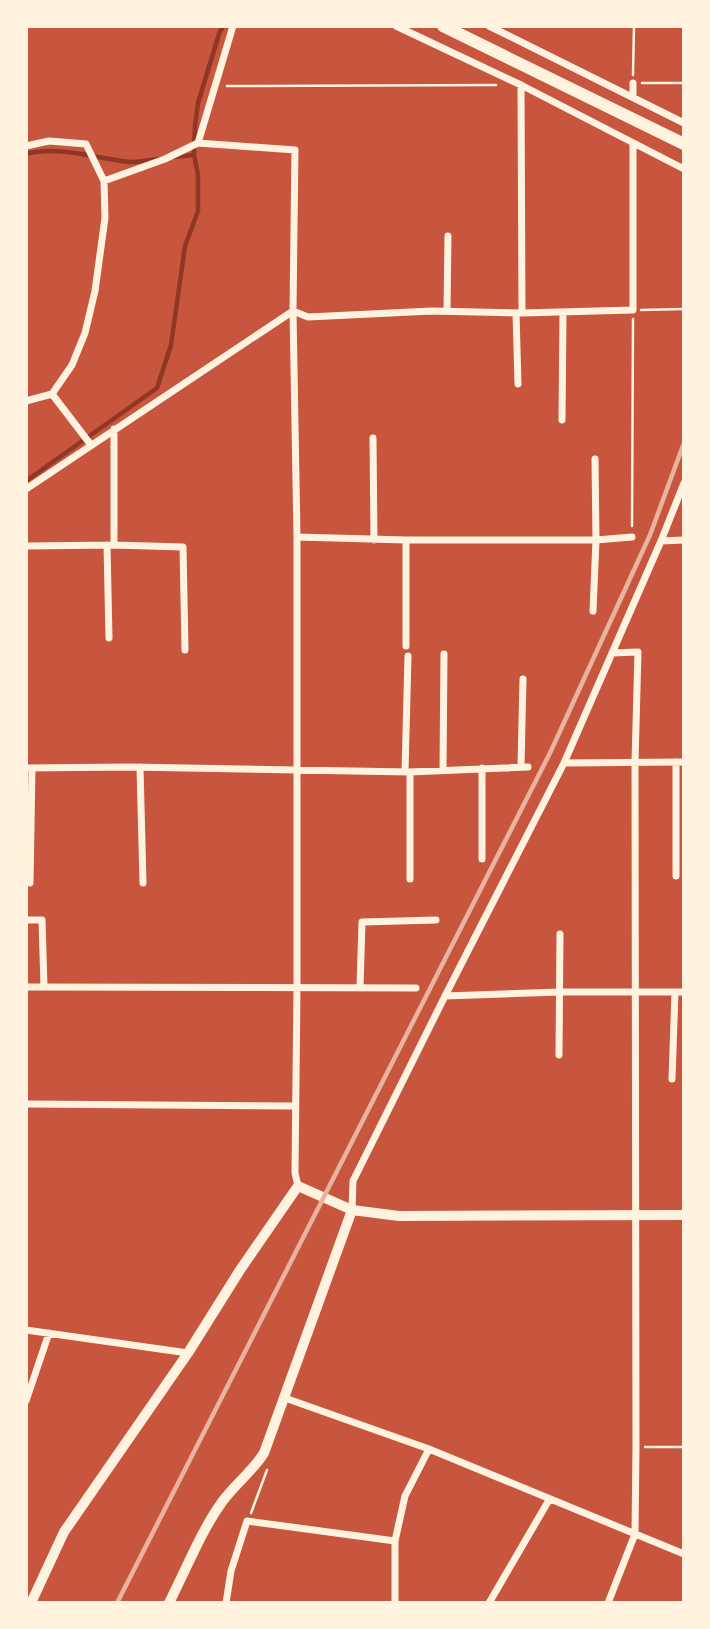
<svg xmlns="http://www.w3.org/2000/svg" width="710" height="1629" viewBox="0 0 710 1629" font-family="Inter,sans-serif">
	<style>
		.lines { fill: none; stroke-linecap: round; stroke-linejoin: round }
		.stream { stroke: #8f3625; stroke-width: 4.5 }
		.path { stroke: #fff3e0; stroke-width: 2.5 }
		.minor { stroke: #fff3e0; stroke-width: 7 }
		.tertiary { stroke: #fff3e0; stroke-width: 10 }
		.secondary { stroke: #fff3e0; stroke-width: 10 }
		.primary { stroke: #fff3e0; stroke-width: 12 }
		.rail { stroke: #e9b49f; stroke-width: 4.5 }
	</style>
	<rect width="100%" height="100%" fill="#c8553d"/>
	<g class="lines">
		<path class="stream" d="M26,154C60,145 97,159 130,162C139,162 149,160 158,159
			M174,157L194,155
			M26,481L157,388L171,345L185,246L198,211V175L194,155L195,125L198,103L219,34L223,26"/>
		<path class="path" d="M633,75L634,26
			M642,83H684
			M227,86L496,85
			M641,310L684,309
			M632,526L633,319
			M645,1447H684
			M251,1513L267,1470"/>
		<path class="minor" d="M396,26L521,85L684,169
			M489,26L684,123
			M633,83V97
			M521,85L522,313
			M198,143L233,26
			M26,146L49,141L86,144L104,181L105,218L95,291L85,333L72,365L52,394L26,401
			M104,181L165,159L198,143L295,150L293,311L297,537V986L295,1173L298,1186
			M293,311L308,317L432,311L522,313L633,310V143
			M447,311L448,236
			M516,313L518,384
			M52,394L91,445
			M562,420L563,312
			M373,438L374,540
			M26,489L293,311
			M297,537L406,540H596L632,537
			M406,540V646
			M661,541L684,540
			M107,545L109,638
			M114,545L183,547L185,650
			M26,546L114,545V429
			M593,611L596,540L595,459
			M564,763L684,762
			M521,766L523,679
			M140,767L143,883
			M26,768L130,767L410,772L528,767
			M443,770L444,654
			M405,772L408,656
			M410,772V879
			M482,859V768
			M676,876V762
			M30,883L32,768
			M26,920H42L44,987
			M26,987L416,988
			M360,987L362,922L436,920
			M445,996L560,992H684
			M559,1055L560,934
			M672,1079L675,992
			M26,1104L295,1106
			M352,1210L353,1181L445,996L564,763L661,541L684,483
			M26,1330L188,1353
			M285,1398L429,1449L684,1554
			M26,1401L49,1333
			M226,1603L231,1571L247,1521L395,1541
			M395,1603V1541L405,1496L429,1449
			M489,1603L549,1500
			M608,1603L635,1534L636,1447L635,762L638,652L612,653"/>
		<path class="tertiary" d="M169,1603C186,1570 201,1531 222,1502C235,1484 252,1472 264,1453L352,1210"/>
		<path class="secondary" d="M31,1603L64,1532L188,1353L240,1270L298,1186L352,1210L399,1216L684,1215"/>
		<path class="primary" d="M443,26L684,144"/>
		<path class="rail" d="M117,1603L550,753L650,535L684,443"/>
	</g>
	<rect width="710" height="1629" fill="none" stroke="#fff3e0" stroke-width="56"/>
</svg>
